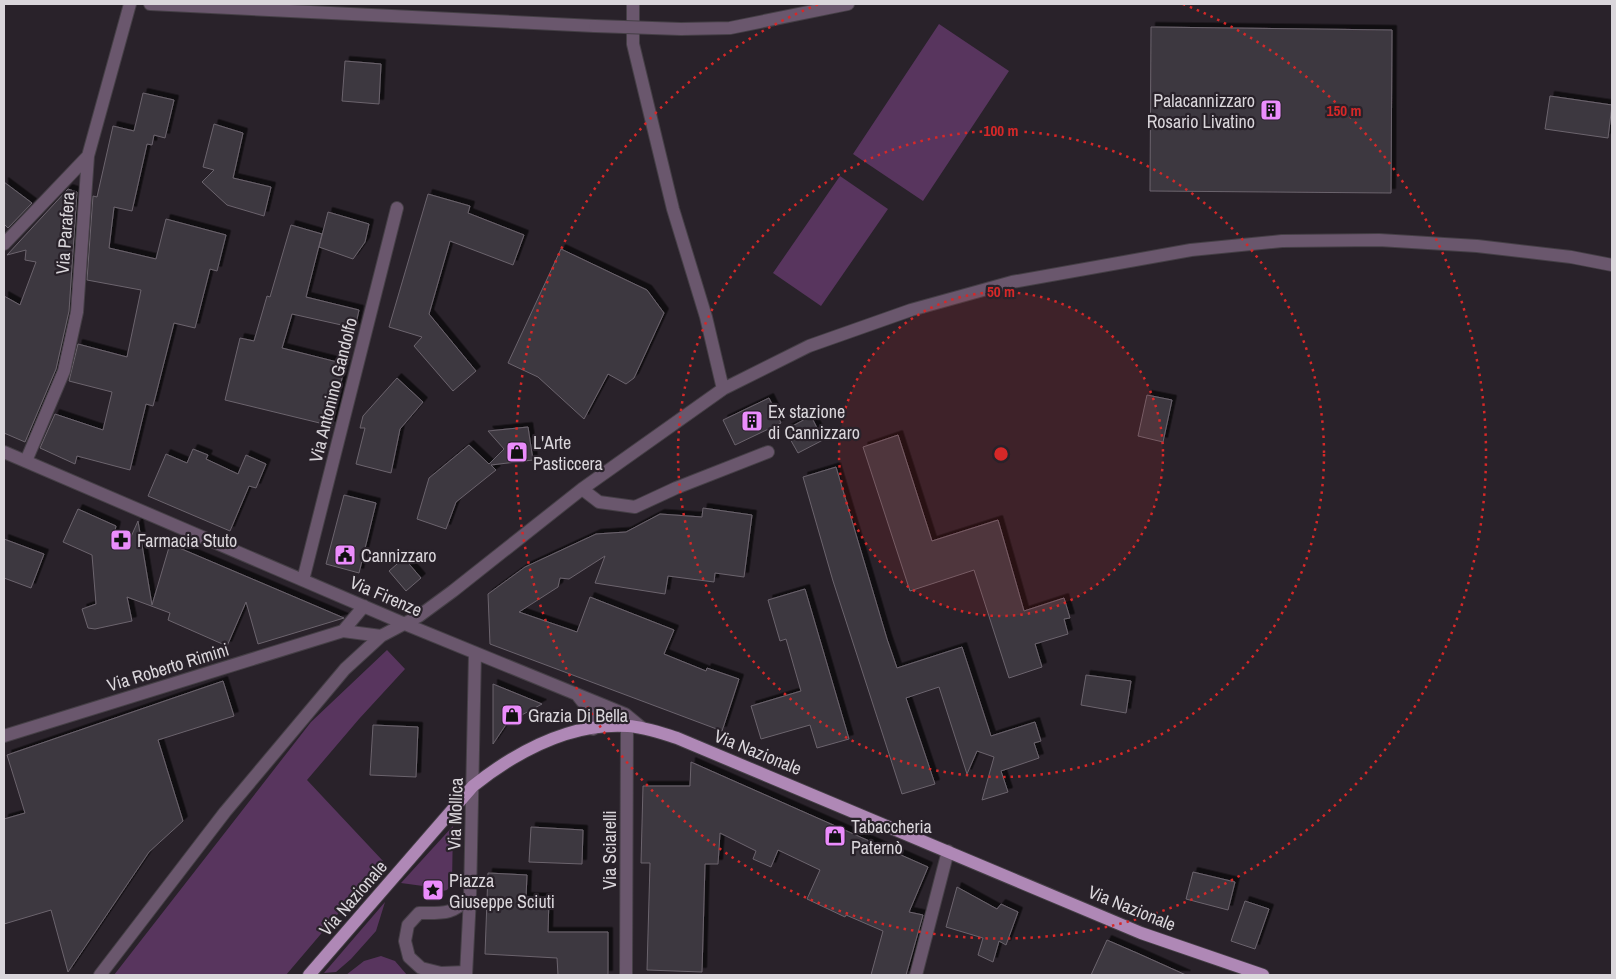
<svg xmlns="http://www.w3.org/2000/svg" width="1616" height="979" viewBox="0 0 1616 979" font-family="'Archivo Narrow',sans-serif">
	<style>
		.green { fill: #58355e }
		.building { fill: #3e3740; stroke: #6b646d; filter: url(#shadow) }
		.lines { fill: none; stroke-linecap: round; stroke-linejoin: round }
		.minor-casing { stroke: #453f46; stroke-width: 14 }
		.major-casing { stroke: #453f46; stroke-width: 14 }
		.minor { stroke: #6a576d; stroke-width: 12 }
		.major { stroke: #af88b6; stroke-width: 12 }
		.minor-bridge-casing { stroke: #453f46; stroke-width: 14; stroke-linecap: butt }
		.minor-bridge { stroke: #6a576d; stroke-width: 12 }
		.ring { fill: none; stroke: #d62828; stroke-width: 2.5; stroke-dasharray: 2.5 5 }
		.labels { text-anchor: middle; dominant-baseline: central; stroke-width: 4.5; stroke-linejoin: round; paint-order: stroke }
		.poi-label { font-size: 18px; fill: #dad6db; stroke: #29222a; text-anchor: start }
		.street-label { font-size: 18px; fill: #dad6db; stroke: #29222a }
		.centre { fill: #d62828; stroke: #29222a; stroke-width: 2.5 }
		.ring-label { font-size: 15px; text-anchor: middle; font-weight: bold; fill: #d62828; stroke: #29222a; stroke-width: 4.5; stroke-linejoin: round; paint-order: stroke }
	</style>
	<defs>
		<filter id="shadow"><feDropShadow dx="4.5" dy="-4.5" stdDeviation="0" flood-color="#0009"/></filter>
	</defs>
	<rect width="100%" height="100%" fill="#29222a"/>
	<path class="green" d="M939,24L1009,71L923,201L853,154Z
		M840,176L888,209L821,306L773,273Z
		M387,650L405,669L359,719L307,780L383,861L286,975H114L311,722Z
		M453,826L452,883L447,890L431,894L423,886L401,883Z
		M385,902L376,931L351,959L336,972L324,973Z
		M381,956L395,961L407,975H346L364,961Z"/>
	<path class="building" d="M1151,27L1392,30L1391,193L1150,191Z
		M345,61L381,64L379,104L342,101Z
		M143,93L174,100L165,138L154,135L152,145L147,144L132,211L114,207L109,248L156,259L166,219L226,235L217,271L210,269L195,328L174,323L153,406L146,404L130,470L77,456L75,464L40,448L55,414L103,430L112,392L69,381L78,344L127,357L141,290L87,280L93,196L97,197L113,126L134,131Z
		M1550,96L1612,105L1608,138L1545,129Z
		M214,124L243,133L233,178L271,187L264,216L227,205L202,182L214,170L203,167Z
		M4,182L32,203L8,228L4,224Z
		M68,189L77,192L69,311L56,369L25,442L4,433V296L20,305L36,262L25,260L26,250L7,255Z
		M428,194L470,206L468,213L524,235L513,265L450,241L429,314L476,371L453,391L414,346L422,337L389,327Z
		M328,212L369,224L365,242L353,259L319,247Z
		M291,225L322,234L306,297L359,310L355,328L292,314L282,348L345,364L332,426L225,400L240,338L254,341L267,296L270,297Z
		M561,249L647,290L664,313L634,378L626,384L608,374L584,419L538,377L508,363Z
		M397,378L423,402L400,429L391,473L356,464L365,428H360L363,416Z
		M1147,395L1172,400L1163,442L1138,436Z
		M769,398L781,423L735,445L723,420Z
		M811,416L823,440L798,453L785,430Z
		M528,427L533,460L491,465L496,470L456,502L446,529L417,519L429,478L469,445L489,464L504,449L488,431Z
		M898,435L932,541L998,520L1024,611L1064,598L1070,618L1064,619L1068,634L1035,644L1042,667L1009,678L974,570L910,591L863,447Z
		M193,449L208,455L206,459L238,474L246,455L266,464L256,488L249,486L230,531L148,496L166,454L187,463Z
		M836,467L887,639L897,668L962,647L991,736L1035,722L1041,741L1034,743L1039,758L1001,771L1008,792L982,800L994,757L977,751L967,774L939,687L906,698L935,784L902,794L833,581L803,477Z
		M344,495L376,503L359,573L326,564Z
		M703,508L752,515L744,577L715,573L714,582L668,576L665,594L595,583L605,556L569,579L560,578L558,587L519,612L577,632L590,597L674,630L664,654L706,671L707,668L739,679L722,731L490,644L488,594L525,567L596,534L626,532L660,514L702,517Z
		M78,509L116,526L112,543L126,548L138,521L152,605L170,544L344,618L258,644L246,602L227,646L168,620L170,613L127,597L132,621L95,629L88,628L82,609L96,604L92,555L63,542Z
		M4,539L44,554L31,588L4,578Z
		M404,558L421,578L406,591L389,571Z
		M805,589L849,739L817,748L810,725L761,739L751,706L801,691L786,639L780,641L768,600Z
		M1086,675L1131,681L1126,713L1081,705Z
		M223,681L234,716L158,740L183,821L149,852L68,972L51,910L4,924V819L25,813L7,755Z
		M493,684L542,704L507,723L493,744Z
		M373,725L418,727L416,777L370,775Z
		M691,762L928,867L909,912L923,915L906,975H871L883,931L846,915L845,917L807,899L820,870L778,850L771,867L753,859L756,851L720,833L718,864H705L702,972L647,970L650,863H641L643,786H690Z
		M531,827L583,830L582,864L529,862Z
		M1193,872L1235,882L1228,910L1186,899Z
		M488,873L527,875L526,897L549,898L548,932H608V975H558L557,958L485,954Z
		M957,887L997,909L1001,904L1018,912L1006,945L999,941L993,962L978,955L983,938L946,927Z
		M1245,901L1269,909L1255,949L1231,941Z
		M1107,940L1137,953L1186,975H1091Z"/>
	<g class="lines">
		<g class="minor-casing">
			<path id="minor" d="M150,4L595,26
				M633,4V44L673,209L706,317L723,389
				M681,29L730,28L848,4
				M4,244L88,156
				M4,452L405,624L625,714L642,728
				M26,461L64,371L77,312L88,156L130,4
				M582,489L599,502L635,507L676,488L768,452
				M303,580L397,208
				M343,631L364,606
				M578,696C587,706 591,715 593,729
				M4,736L343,631L381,636
				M441,973L421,968L409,957L405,941L408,925L419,913C442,913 453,915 470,897
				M100,975L225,812L345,669L381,636L419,616L453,591L582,489L723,389L809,346L911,310L1012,282L1191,250L1282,241L1379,240L1477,246L1571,257L1612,265
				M441,975V973L466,972
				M466,975L470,897L475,653
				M626,975L627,726
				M916,975L948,851"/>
		</g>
		<g class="major-casing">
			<path id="major" d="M309,975L473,786C516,752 570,722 628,726C645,727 661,733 677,738L1141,933L1263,975"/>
		</g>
		<use href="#minor" class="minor"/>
		<use href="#major" class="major"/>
		<g class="minor-bridge-casing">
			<path id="minor-bridge" d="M595,26L681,29"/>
		</g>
		<use href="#minor-bridge" class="minor-bridge"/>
	</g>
	<circle cx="1001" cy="454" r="162" fill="#d62828" fill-opacity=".12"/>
	<g class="ring">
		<circle cx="1001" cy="454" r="162"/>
		<circle cx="1001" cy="454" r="323"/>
		<path d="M1183 4A485 485 0 1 1 819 4"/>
	</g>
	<defs>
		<g id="building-square" transform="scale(1.125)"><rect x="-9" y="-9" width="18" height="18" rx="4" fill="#eb8dfc" stroke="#29222a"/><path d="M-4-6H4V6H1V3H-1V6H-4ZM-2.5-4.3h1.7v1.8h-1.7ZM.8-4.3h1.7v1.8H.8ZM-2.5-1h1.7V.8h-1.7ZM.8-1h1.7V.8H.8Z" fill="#111"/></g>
		<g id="shop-square" transform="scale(1.125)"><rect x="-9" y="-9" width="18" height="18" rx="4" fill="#eb8dfc" stroke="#29222a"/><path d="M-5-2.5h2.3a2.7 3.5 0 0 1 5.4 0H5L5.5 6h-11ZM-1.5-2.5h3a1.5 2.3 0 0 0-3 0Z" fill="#111"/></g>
		<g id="pharmacy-square" transform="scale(1.125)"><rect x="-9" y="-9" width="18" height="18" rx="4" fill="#eb8dfc" stroke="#29222a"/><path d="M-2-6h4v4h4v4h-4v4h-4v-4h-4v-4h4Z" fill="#111"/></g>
		<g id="civic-square" transform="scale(1.125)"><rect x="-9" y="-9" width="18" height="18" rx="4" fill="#eb8dfc" stroke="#29222a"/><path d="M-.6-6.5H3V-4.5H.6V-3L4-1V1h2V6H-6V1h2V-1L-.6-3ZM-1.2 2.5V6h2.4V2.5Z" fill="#111"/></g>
		<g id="sight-square" transform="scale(1.125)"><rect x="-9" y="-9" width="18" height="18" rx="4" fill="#eb8dfc" stroke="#29222a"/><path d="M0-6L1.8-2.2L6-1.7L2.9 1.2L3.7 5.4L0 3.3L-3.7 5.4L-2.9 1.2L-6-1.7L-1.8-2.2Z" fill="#111"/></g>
	</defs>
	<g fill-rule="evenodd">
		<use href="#building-square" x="1271" y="110"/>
		<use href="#building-square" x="752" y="421"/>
		<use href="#shop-square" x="517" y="452"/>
		<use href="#pharmacy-square" x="121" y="540"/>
		<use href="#civic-square" x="345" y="555"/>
		<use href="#shop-square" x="512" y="715"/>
		<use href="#shop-square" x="835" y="836"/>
		<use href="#sight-square" x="433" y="890"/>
	</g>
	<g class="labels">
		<g class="poi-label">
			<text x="1255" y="100" text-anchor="end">Palacannizzaro<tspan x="1255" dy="21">Rosario Livatino</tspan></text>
			<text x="768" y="411">Ex stazione<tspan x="768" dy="21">di Cannizzaro</tspan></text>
			<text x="533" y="442">L'Arte<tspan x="533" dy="21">Pasticcera</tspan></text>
			<text x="137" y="540">Farmacia Stuto</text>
			<text x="361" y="555">Cannizzaro</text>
			<text x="528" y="715">Grazia Di Bella</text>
			<text x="851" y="826">Tabaccheria<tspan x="851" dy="21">Paternò</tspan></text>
			<text x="449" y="880">Piazza<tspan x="449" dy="21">Giuseppe Sciuti</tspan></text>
		</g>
		<g class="street-label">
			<text transform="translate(65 233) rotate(-86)">Via Parafera</text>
			<text transform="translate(333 390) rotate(-76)">Via Antonino Gandolfo</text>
			<text transform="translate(386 596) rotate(23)">Via Firenze</text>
			<text transform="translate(168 667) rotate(-17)">Via Roberto Rimini</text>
			<text transform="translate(758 752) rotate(22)">Via Nazionale</text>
			<text transform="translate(455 814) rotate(-88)">Via Mollica</text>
			<text transform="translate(609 850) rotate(-90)">Via Sciarelli</text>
			<text transform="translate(353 898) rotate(-49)">Via Nazionale</text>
			<text transform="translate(1132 908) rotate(22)">Via Nazionale</text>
		</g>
	</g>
	<circle cx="1001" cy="454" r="8" class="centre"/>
	<g class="ring-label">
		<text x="1344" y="116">150 m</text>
		<text x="1001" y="136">100 m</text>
		<text x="1001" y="297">50 m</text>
	</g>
	<rect width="1616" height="979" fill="none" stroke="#dad6db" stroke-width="10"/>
</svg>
